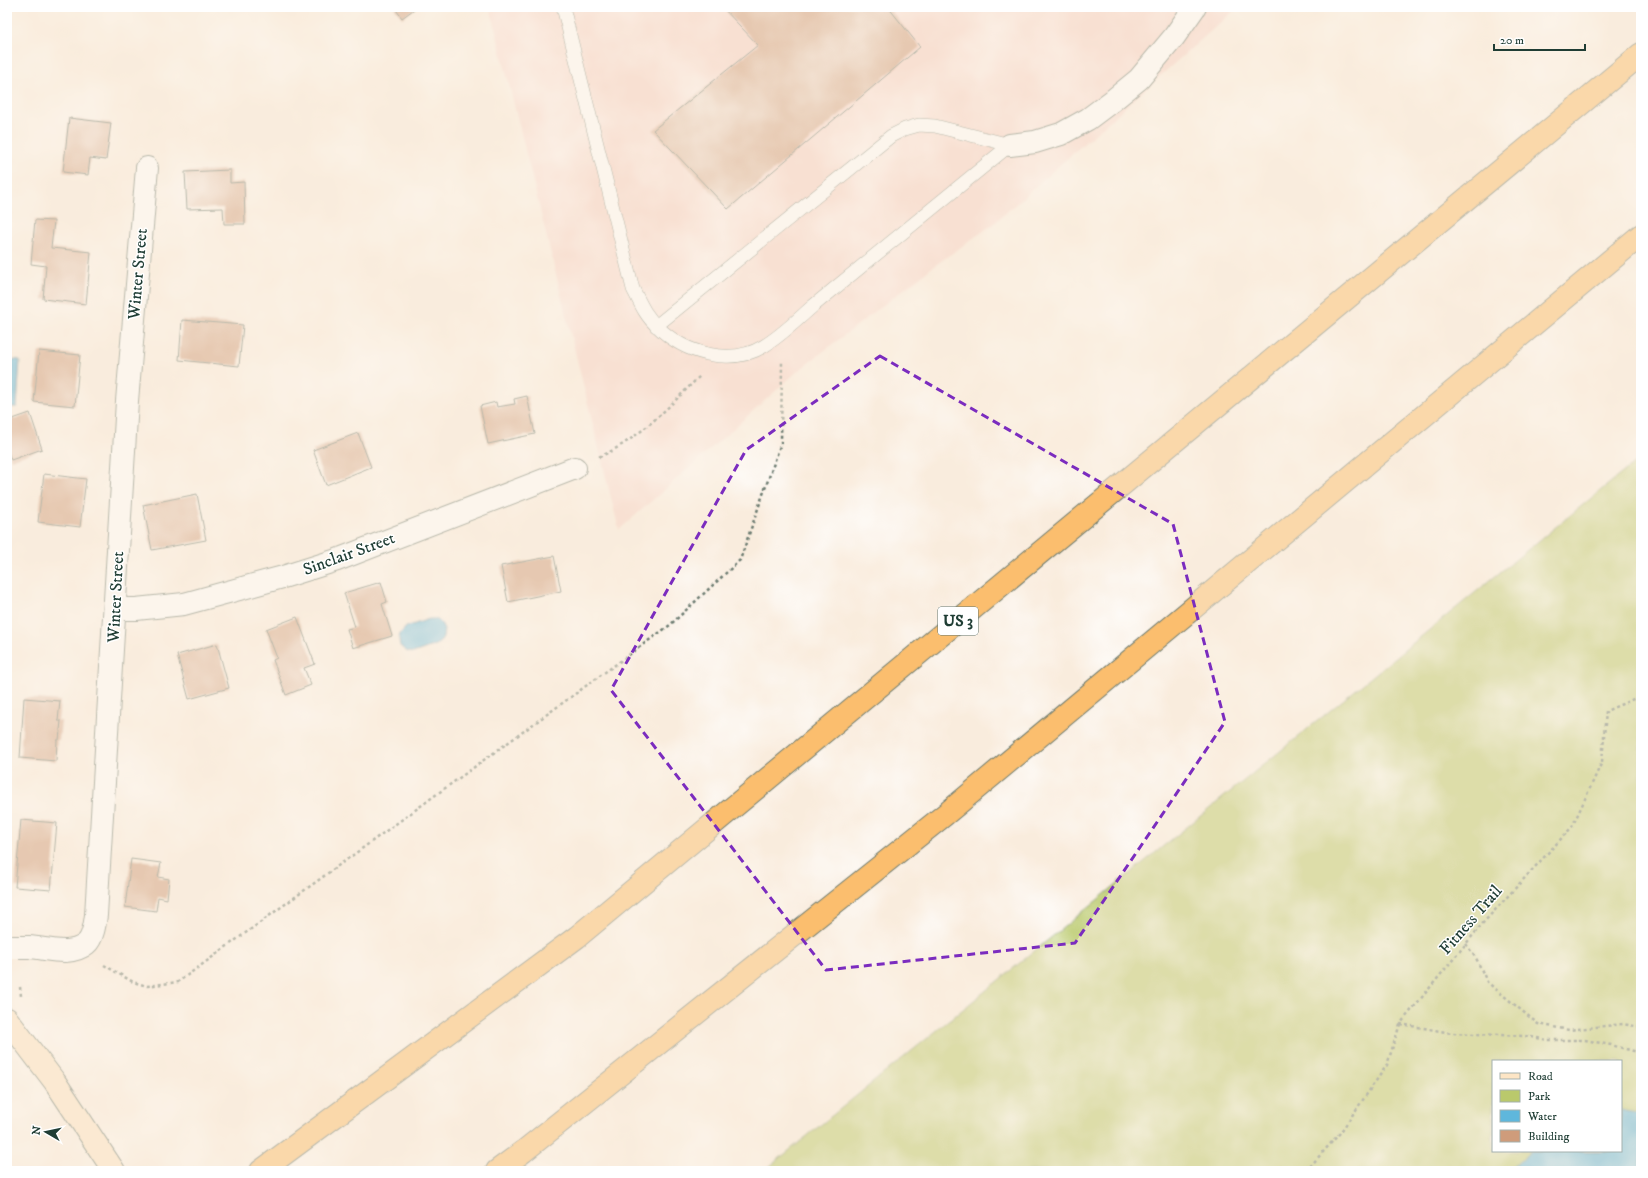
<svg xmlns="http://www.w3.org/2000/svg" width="1648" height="1178" viewBox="0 0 1648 1178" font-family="'IM FELL DW Pica',serif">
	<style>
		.built { fill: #f7d1c6 }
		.green { fill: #bac96c; stroke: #6c8350; fill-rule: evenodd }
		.water { fill: #5fb7dc; stroke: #3f7a88 }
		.building { fill: #cf9c7b }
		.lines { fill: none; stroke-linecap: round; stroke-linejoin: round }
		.lane-casing { stroke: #6b7a6f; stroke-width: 14 }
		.street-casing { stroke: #6b7a6f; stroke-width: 24 }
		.secondary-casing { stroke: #6b7a6f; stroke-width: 24 }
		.highway-casing { stroke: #6b7a6f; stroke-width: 24 }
		.path { stroke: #6b7a6f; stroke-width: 2.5; stroke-dasharray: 3 3; stroke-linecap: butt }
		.lane { stroke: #fff; stroke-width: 13 }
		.street { stroke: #fff; stroke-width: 22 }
		.secondary { stroke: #fde5c5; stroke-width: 22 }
		.highway { stroke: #fbbe6e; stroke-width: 22 }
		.marked { fill: none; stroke: #7b2cbf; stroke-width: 3; stroke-dasharray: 8 5; stroke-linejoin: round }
		.labels { text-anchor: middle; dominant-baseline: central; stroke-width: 3; stroke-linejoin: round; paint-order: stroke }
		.shield { fill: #fff; stroke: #627771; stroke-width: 1 }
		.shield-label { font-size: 16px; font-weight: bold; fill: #1f3d34 }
		.street-label { font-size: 17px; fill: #1f3d34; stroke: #fff }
	</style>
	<rect width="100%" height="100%" fill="#fff"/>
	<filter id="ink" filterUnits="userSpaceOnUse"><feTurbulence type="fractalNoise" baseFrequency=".025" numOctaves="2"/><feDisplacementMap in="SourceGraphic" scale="8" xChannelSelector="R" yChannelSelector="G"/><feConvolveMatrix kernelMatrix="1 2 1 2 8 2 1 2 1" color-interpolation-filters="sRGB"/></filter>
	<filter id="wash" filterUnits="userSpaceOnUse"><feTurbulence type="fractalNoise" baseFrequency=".012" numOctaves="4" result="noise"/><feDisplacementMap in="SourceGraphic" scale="16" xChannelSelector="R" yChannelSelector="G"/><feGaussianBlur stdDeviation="0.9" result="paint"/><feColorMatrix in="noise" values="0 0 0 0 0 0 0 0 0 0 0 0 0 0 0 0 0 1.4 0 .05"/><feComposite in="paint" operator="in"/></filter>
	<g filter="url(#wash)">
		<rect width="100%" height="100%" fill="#f9ecdd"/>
		<path class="built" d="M490,7H1238L992,225L930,269L798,371L619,530Z"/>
		<path class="green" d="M1641,459V1171H764L1627,469ZM1493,1061H1621V1151H1493Z"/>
		<path class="water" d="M7,359L20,360L17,407H7Z
			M429,619H436L441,623L444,629L443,637L438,644L413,653L406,651L400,646L399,640L400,634L406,627Z
			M1621,1110L1641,1114V1171H1509L1531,1151H1621Z"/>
		<g id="blocks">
			<path class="building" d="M394,7H417L402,18Z
				M722,7H888L920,47L728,209L653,130L758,45Z
				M69,118L111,123L106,160L90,158L88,175L63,172Z
				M230,170V183L244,182L245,224H224L223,208L187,209L185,172Z
				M35,220L54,221L51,248L91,252L86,304L43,299L46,266L31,264Z
				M182,320L243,325L239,366L179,360Z
				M39,351L80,355L75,406L34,402Z
				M527,396L535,434L488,444L480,406L496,402L497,407L515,404L514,399Z
				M30,413L42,449L11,460L7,449V421Z
				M358,433L371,467L326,485L313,450Z
				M44,474L86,479L80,527L38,522Z
				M197,494L206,540L152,550L143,505Z
				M554,556L561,591L508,602L501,566Z
				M381,582L387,602L382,604L392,636L353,648L347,629L355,627L344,593Z
				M297,617L315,664L304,668L311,685L286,695L273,660L277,658L266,629Z
				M217,644L229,688L189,699L177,655Z
				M24,698L60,701L58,721H61L59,740H57L56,761L20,758Z
				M21,820L57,823L51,890L15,887Z
				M131,859L161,863L158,877L169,879L167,899L158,897L156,911L125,907Z"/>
		</g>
	</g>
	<g filter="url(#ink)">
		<use href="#blocks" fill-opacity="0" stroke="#6b7a6f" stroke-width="1"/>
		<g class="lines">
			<g class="lane-casing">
				<path id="lane" d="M563,7L633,289C640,303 646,317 658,327C684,353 730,367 764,346C782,335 797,320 813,306L1010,145
					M656,326L891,136L905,129L919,125L935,126L1010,145"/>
			</g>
			<g class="street-casing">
				<path id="street" d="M1010,145L1035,142L1061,134L1088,119L1112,101L1139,79L1174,37L1195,7
					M115,609H136L184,604L283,577L337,560L575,468
					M7,947C14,947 22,947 29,947C47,948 70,957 86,944C93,938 95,923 96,915L127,401L147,168"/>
			</g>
			<g class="secondary-casing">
				<path id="secondary" d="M7,1019L55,1082L114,1171"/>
			</g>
			<g class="highway-casing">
				<path id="highway" d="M261,1171L577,937L1641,54
					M497,1171L524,1151L947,813L1641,235"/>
			</g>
			<path class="path" d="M599,457C640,439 670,405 701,375
				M1466,944L1477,960L1487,982L1538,1024L1569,1030L1623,1024L1641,1027
				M104,965L133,982L147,986L178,982L670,625L740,560L781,443L782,361
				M20,987L21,996
				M1400,1024L1452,1033L1525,1036L1548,1040H1585L1611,1045L1641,1053
				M1306,1171L1340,1133L1387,1065L1400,1024L1483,923L1572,827L1602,762L1606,711L1638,697L1641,690"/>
			<use href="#lane" class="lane"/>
			<use href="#street" class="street"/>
			<use href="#secondary" class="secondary"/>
			<use href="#highway" class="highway"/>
		</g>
	</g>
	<path d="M0 0H1648V1178H0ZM880,356L1173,524L1225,722L1075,943L826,970L611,690L746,450Z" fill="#f9ecdd" fill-opacity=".55" fill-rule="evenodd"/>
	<path class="marked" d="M880,356L1173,524L1225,722L1075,943L826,970L611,690L746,450Z"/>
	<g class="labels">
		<rect class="shield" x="938" y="607" width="40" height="28" rx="3"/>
		<g class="shield-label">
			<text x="958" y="621">US 3</text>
		</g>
		<g class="street-label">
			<text transform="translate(138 274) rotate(-85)">Winter Street</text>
			<text transform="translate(349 554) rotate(-20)">Sinclair Street</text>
			<text transform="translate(116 597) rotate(-87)">Winter Street</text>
			<text transform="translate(1471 920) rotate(-49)">Fitness Trail</text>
		</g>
	</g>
	<rect width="1648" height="1178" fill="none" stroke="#fff" stroke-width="24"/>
	<rect x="1492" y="1060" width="130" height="92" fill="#ffffff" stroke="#a5b1ae"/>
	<rect x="1500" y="1073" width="20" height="6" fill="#fde5c5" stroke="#a5b1ae"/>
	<text x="1528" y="1080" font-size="12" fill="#1f3d34">Road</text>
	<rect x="1500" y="1090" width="20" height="12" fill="#bac96c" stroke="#a5b1ae"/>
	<text x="1528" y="1100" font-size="12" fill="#1f3d34">Park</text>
	<rect x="1500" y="1110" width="20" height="12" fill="#5fb7dc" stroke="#a5b1ae"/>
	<text x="1528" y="1120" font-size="12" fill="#1f3d34">Water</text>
	<rect x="1500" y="1130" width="20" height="12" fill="#cf9c7b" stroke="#a5b1ae"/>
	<text x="1528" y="1140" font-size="12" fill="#1f3d34">Building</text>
	<g transform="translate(46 1132) rotate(279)" stroke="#ffffff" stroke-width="3" paint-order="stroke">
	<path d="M0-3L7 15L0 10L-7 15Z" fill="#1f3d34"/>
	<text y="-6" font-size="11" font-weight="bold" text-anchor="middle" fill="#1f3d34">N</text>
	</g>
	<path d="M1494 44v6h91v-6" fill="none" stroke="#1f3d34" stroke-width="2"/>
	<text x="1500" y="44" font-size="12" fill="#1f3d34" stroke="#ffffff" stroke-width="3" paint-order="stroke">20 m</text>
</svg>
